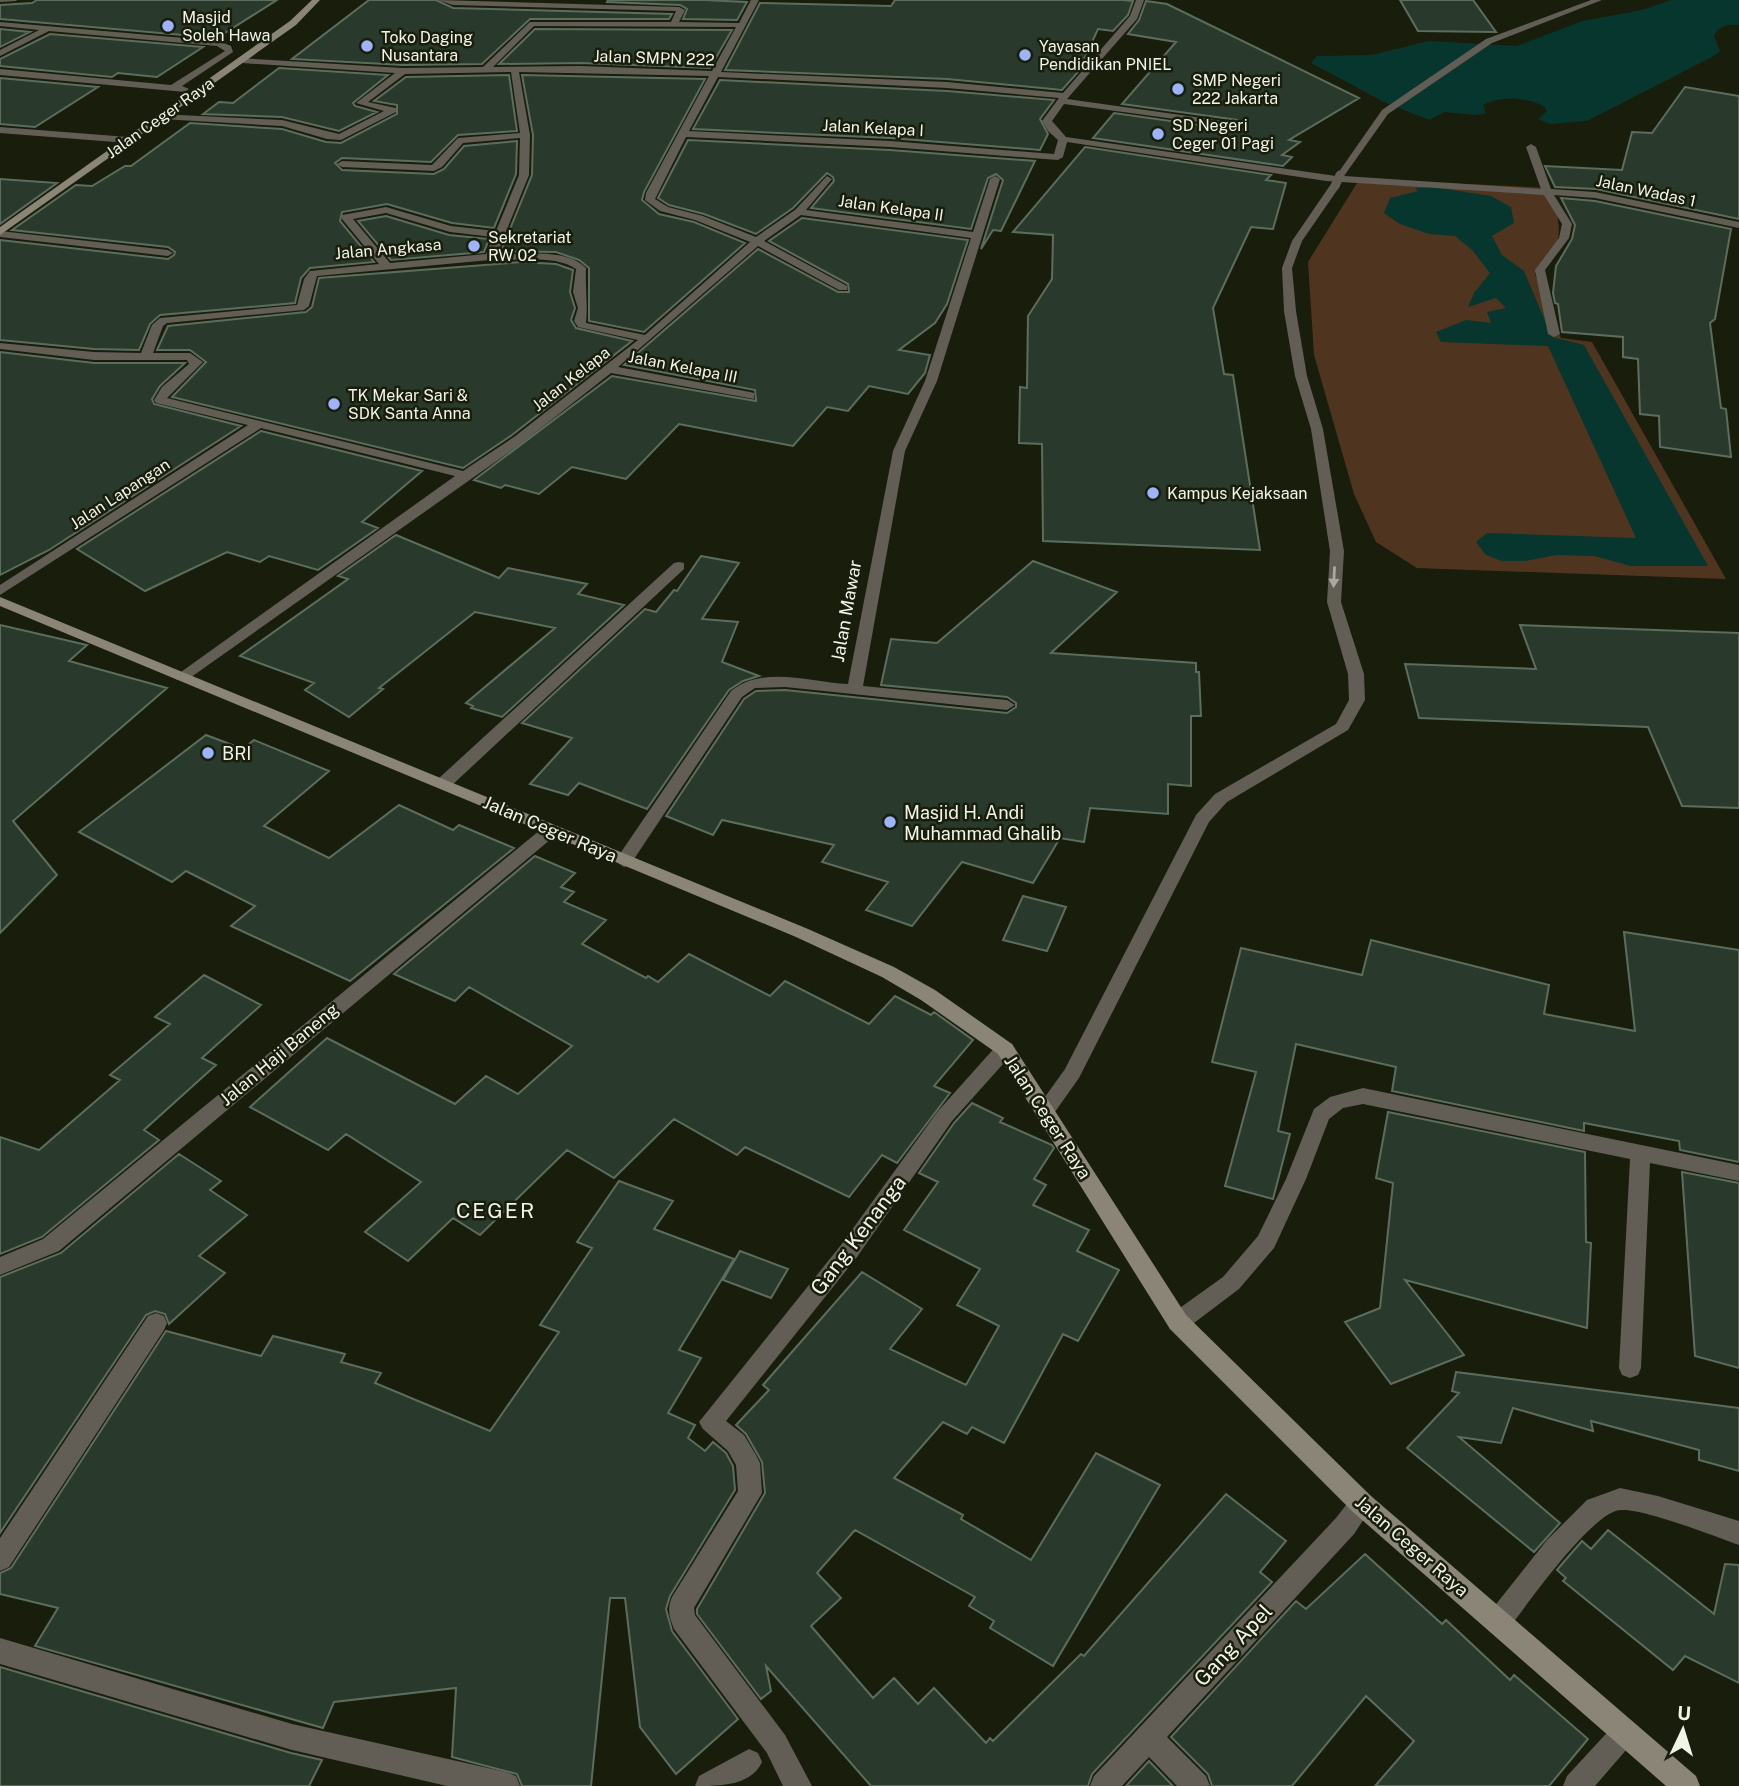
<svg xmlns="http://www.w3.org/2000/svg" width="1739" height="1786" viewBox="0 0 1739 1786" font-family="'Public Sans',sans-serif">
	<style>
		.green { fill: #4f351f }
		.water { fill: #07362e }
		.building { fill: #29392c; stroke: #5c6d5e; stroke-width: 2 }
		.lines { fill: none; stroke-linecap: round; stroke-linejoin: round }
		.minor { fill: #625e56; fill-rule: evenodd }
		.secondary { fill: #8b8577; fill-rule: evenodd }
		.minor-bridge { stroke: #625e56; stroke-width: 9 }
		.oneway { fill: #aaa9a0 }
		.poi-dot { fill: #9db4fd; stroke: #191d0c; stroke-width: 2.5 }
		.labels { text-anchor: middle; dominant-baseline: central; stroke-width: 5; stroke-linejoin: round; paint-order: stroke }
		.far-poi-label { font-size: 16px; fill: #f1f4e9; stroke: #191d0c; text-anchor: start }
		.far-street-label { font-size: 16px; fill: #f1f4e9; stroke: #191d0c }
		.street-label { font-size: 18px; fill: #f1f4e9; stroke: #191d0c }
		.poi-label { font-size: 18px; fill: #f1f4e9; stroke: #191d0c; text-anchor: start }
		.quarter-label { font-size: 21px; letter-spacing: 2px; fill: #f1f4e9; stroke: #191d0c }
		.near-street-label { font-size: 21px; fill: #f1f4e9; stroke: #191d0c }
	</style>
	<rect width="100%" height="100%" fill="#191d0c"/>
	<path class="green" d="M1357,183H1448L1550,188C1561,223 1567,249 1535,274L1561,338L1592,342L1726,579L1417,568L1376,542L1354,494L1314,355L1308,262Z"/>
	<path class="water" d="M1671,0H1739V25C1728,24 1719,26 1714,36L1720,51L1712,57L1587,121L1550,124L1538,119L1547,111L1545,107C1527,97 1502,95 1483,105L1486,113L1475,115L1445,112L1429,120L1384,102L1311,63L1317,56L1372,55L1429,41L1517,46L1583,21L1642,10Z
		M1432,187L1491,196L1511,207L1514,223L1492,236L1502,255L1524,271L1552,337L1584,345L1708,566H1631L1594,556L1557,555L1525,561H1502L1486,555L1476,542L1487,533L1636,538L1548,346L1441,342L1436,332L1466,320L1491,323L1487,312L1506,308L1496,298L1468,307L1474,293L1490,273L1472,250L1455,236L1429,234L1400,224L1384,213L1390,198L1418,191L1415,188Z"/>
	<path class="building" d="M37,0H277L217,38L0,19V5L32,3Z
		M369,0H436L453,8L672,14L669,19H530L482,64L403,65L292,59Z
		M608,0H704L747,2L737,20L683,19L687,9L680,5L607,2Z
		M895,0H1123L1133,1L1128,15L1113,31L1098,29L1078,72L1062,90L947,79L725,70L760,3L891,6Z
		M1400,0H1473L1496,32L1418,31Z
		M1146,1L1167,4L1359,98L1289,140L1300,142L1282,155L1292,157L1283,166L1093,138L1114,113L1241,131L1244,128L1243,122L1238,120L1122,104L1176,42L1128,34L1139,20Z
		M0,29L30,32L0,47Z
		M535,29L732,30L710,68L580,63L499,64Z
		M50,34L203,47L157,77L118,73L112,77L0,66V59Z
		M279,68L388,75L353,103L355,106L377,112L339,131L282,117L203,114L219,102L233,103Z
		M509,75L517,131L458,135L431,162L342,158L335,163L342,170L434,174L444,169L464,146L517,141L516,174L494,228L452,223L387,204L342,212L340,221L374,262L310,268L301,278L295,303L160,315L150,324L139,350L94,349L0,340V240L168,259L174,255L175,252L168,247L12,230L76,185L92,186L125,166H131L190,123L282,129L326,142L341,143L397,114V105L374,101L406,77Z
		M522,75L705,79L644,192L642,200L659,214L694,222L745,243L644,332L589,321V268L579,260L556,252L501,251L532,175L533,135Z
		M0,78L98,87L35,127L0,124Z
		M720,80L947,91L1054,100L1040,119L1048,134L1040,150L890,138L693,129Z
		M1685,87L1739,96V219L1596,189L1555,187L1545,166L1622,170L1632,132L1652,133Z
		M688,140L890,150L1035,161L1001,231L993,230L981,249L1003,180L996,174L988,178L971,229L811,208L834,181L833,177L827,173L793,208L756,234L704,214L669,205L658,198Z
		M1085,147L1271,175L1266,180L1286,183L1273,229L1251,227L1213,308L1224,374L1233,375L1260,550L1043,541L1042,444L1019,443L1020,387L1027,388L1028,316L1052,279L1053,235L1013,232Z
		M0,179L57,183L0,224Z
		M1561,198L1595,201L1731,229L1715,319L1710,323L1721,408L1726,409L1731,457L1660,447L1659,416L1640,414L1638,359L1623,357V337L1562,332L1558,304L1555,303L1553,293L1556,266L1572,239L1575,225Z
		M386,216L449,235L489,239L484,252L391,260L358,221Z
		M802,218L968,240L947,304L935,323L899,350L930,355L925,373L908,394L869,386L848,411L827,407L793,446L679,424L626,479L572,467L539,494L505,485L501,488L474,480L612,376L756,401L755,390L624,365L758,249L838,292H849L848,284L769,241Z
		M522,262L556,264L573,270L570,292L575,308L571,320L576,328L632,341L512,435L463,468L172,397L206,362L190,350H157L168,326L306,312L312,307L319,278Z
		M0,352L94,363H185L160,386L152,399L154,404L241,426L49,550L0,575Z
		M261,431L422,471L362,522L378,528L318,570L269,556L260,562L227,552L145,591L77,549Z
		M396,535L499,578L508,568L587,584L578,594L624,605L502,717L471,708L473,706L466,703L555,628L475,612L379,688L383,689L349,717L305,690L314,683L240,656L348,579L338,576Z
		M701,556L739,563L702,619L738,622L722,662L759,676L743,681L729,690L647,809L579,783L568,795L530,784L572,738L522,723L645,609L656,612L674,590L677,591Z
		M1033,561L1117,592L1051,653L1196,663V672H1199L1201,716H1191V786L1168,784V814L1090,808L1084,842L1060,838L1033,883L962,862L912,926L866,910L888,882L822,862L834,845L722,820L713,835L666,816L744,699L756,691L785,690L1007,713L1016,707V703L1007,697L881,685L891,639L937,643Z
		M0,625L87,645L69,661L167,688L13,821L57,875L0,933Z
		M1520,625L1739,633V808L1682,806L1648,727L1419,718L1405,664L1536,669Z
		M206,735L243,749L254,740L329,771L264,826L329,858L399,805L453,830L459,825L514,848L350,981L231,926L255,906L186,871L172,882L79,832Z
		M535,856L575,873L561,887L574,892L564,902L606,920L582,944L646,978L648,976L658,982L689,954L770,996L785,981L869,1024L895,996L931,1015L934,1012L973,1040L934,1086L950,1093L897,1163L882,1155L849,1197L745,1147L737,1155L674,1119L614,1178L567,1150L480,1235L453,1218L408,1261L365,1232L421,1182L346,1134L328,1150L250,1107L327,1038L455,1104L486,1076L518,1094L572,1046L469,987L455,1001L394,974Z
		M1023,896L1066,907L1047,951L1003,940Z
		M1624,932L1739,950V1162L1680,1150L1679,1141L1584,1123V1131L1392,1091L1396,1067L1296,1044L1278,1131L1290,1134L1273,1199L1225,1186L1256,1072L1212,1062L1241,948L1362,975L1371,940L1549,985L1544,1014L1635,1031Z
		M204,975L261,1005L202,1058L216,1065L144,1130L159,1140L42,1237L0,1254V1137L39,1150L120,1080L110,1075L170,1024L155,1017Z
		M972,1103L1003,1118L1000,1122L1052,1145L1054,1148L1034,1179L1046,1185L1033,1205L1089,1230L1077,1251L1119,1270L1078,1341L1063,1334L1004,1443L972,1427L967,1434L943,1422L894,1478L963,1515L961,1519L1031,1560L1096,1453L1160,1485L1053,1666L990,1628L994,1621L969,1606L975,1597L855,1530L817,1573L841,1598L811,1626L873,1698L894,1678L918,1704L934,1688L986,1743L990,1738L993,1741L1081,1654L1084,1656L1226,1494L1286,1541L1260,1572L1272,1582L1092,1774L1088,1786H871L766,1666L771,1691L761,1699L697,1614V1609L765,1493L762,1462L746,1434L736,1425L769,1390L763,1385L862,1272L922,1309L890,1349L966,1385L999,1326L957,1305L980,1269L904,1230L938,1182L919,1173L954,1123Z
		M1388,1112L1585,1152L1586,1242L1591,1243L1587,1328L1405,1280L1464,1355L1391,1384L1345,1322L1380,1308L1393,1183L1376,1178Z
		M179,1154L221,1181L210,1190L247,1215L199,1256L225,1273L169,1324L165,1314L155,1311L146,1315L0,1533V1277L61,1253Z
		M1682,1172L1739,1183V1368L1695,1356Z
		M619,1181L673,1201L654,1229L734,1259L679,1350L701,1358L668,1413L695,1425L688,1438L705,1451L713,1442L726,1453L733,1466L735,1490L670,1596L666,1609L672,1631L738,1719L676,1774L640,1727L625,1598H610L591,1786H522L517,1774L452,1757L456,1688L334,1702L323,1728L35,1646L58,1608L0,1594V1573L11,1568L166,1331L261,1356L273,1336L345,1354L341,1362L381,1373L375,1383L490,1431L559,1332L540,1325L592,1248L577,1242Z
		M740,1251L788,1269L771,1298L723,1280Z
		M1456,1372L1739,1408V1471L1699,1460V1450L1591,1421L1593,1431L1513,1408L1501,1443L1459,1437L1560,1523L1534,1552L1407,1448L1459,1393L1452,1391Z
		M1608,1530L1714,1614L1725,1564L1739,1565V1683L1685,1656L1673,1670L1563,1581L1566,1578L1557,1570L1562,1564L1582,1541L1591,1549Z
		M1365,1554L1442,1624L1446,1620L1510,1680L1514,1675L1588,1739L1549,1786H1375L1414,1741L1366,1696L1292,1786H1212L1208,1774L1171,1737L1296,1601L1306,1609Z
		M0,1667L291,1753L322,1760L309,1786H0Z
		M1149,1761L1173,1786H1126Z"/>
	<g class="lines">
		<path class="minor" d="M0,0H16L17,1L0,2Z
			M438,0L679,7L685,10L679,22L739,23L751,0H759L721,72L947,82L1063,93L1130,16L1136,0H1144L1137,19L1067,99L1238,123L1241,124V128L1064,104L1052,121L1066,137L1336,176L1382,110L1486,39L1591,0H1602L1492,43L1388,114L1344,176L1541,189L1526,147L1531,144L1536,147L1551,189L1595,192L1739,222V228L1595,198L1554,195L1572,224L1569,238L1545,270L1560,334L1554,337L1548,334L1535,270L1559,238L1562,224L1544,195L1326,181L1067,142L1063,157L1058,160L890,147L686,137L655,199L668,207L703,216L756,237L795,210L827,176L832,179L806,210L973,232L990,179L995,176L1000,179L937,381L905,451L863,686L1007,700L1015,705L1007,710L785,687L755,688L742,697L630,865L624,867L615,861L731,691C763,665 810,682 848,684L893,451L925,381L971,238L801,215L764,241L847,286V290H839L758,246L618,367L750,392L754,393V399L611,373L522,443L187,680H177L174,677L455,476L261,428L0,595V585L248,425L156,403L154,400L162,387L189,364L187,360H94L0,349V343L94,352L141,353L152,325L160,318L297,305L304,279L310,271L379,264L342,219V215L386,207L451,226L496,231L519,175L520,138L463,143L442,167L434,171L342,167L337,164L342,161L432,165L458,138L520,133L511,72L405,74L368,102L396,108V112L341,140L327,139L282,126L161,119L156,116L158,114L282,120L339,134L384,111L356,103L395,73L242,63L239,58L403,68L483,67L530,22H671L676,11L453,5ZM534,26L736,27L712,71L580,66L493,67ZM519,72L709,76L646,193L645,200L660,211L695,220L750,242L645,335L586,323C588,305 585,287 586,268C566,248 523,254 497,254L529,175L530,135ZM718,77L947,88L1059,98L1042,121L1048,131L1058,140L1054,154L890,141L689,131ZM386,213L450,232L493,237L486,254L390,263L353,219ZM490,260C515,261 554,254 576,269L573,292L578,308L574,321L578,327L638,340L514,437L463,471L167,398L203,362L190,353H153L163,326L167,323L304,310L309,306L317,276Z
			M0,22L219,41L231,46L233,52L182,86L189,89L185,92L0,75V69L171,85L225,51L217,46L49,31L0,56V50L39,30L0,26Z
			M0,127L128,137L133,140L128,143L0,133Z
			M1335,183L1340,186L1302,241L1292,268L1296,311L1307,376L1323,429L1344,551L1341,602L1364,674L1365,700L1348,730L1227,802L1209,822L1079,1078L1052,1116L1045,1119L1038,1116L1035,1111L1065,1069L1196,815L1215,794L1336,724L1349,700L1348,674L1327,602L1330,551L1311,429L1295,376L1284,311L1282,268L1292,241L1331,184Z
			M0,231L168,250L173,253L168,256L0,237Z
			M679,562L684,563V569L450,787H438L436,783L438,779L674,563Z
			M551,824L559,830L557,834L59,1251L0,1275V1257L43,1239L545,826Z
			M1005,1042L1012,1044L1015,1049L1012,1054L952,1121L857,1257L726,1421L744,1435L756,1455L760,1463L762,1493L694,1608L695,1615L785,1735L812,1786H783L767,1753L674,1629C669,1617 667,1609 672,1597L738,1491L736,1465L728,1451L703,1429L699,1422L841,1245L938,1111L998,1044Z
			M1363,1088L1739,1165V1181L1650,1163L1641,1368L1638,1375L1630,1378L1622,1375L1619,1368L1630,1159L1363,1104L1343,1108L1329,1119L1306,1179L1274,1248L1239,1289L1186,1329L1178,1332L1170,1329L1167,1322L1170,1315L1223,1277L1258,1236L1286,1179L1314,1109L1330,1097Z
			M156,1313L164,1316L167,1323L164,1330L9,1567L0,1571V1538L148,1316Z
			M1620,1488L1658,1496L1739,1521V1545C1714,1536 1643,1508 1620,1510C1591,1513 1526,1606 1507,1631L1498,1634L1489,1631L1485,1622L1489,1613L1547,1540L1587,1500Z
			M1362,1493L1371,1496L1374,1504L1354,1534L1167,1737L1206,1776L1210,1786H1177L1149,1757L1122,1786H1090L1094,1776L1336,1518L1353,1496Z
			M0,1638L292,1724L506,1772L516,1776L520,1786H447L292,1750L0,1664Z
			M1624,1720L1633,1724L1637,1733L1633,1742L1595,1786H1563L1567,1776L1615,1724Z
			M749,1749L758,1753L762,1762C751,1786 720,1786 695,1786L699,1776Z"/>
		<path class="secondary" d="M312,0H320L296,25L0,235V227L290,21Z
			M0,597L808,929L894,967L935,990L1012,1044L1186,1315L1371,1496L1696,1776L1700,1786H1666L1353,1512L1170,1329L998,1054L921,1000L882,977L796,937L0,606Z"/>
		<path class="minor-bridge" d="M1335,186L1340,175"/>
	</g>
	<defs><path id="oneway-solid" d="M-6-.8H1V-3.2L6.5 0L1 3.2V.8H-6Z" transform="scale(1.75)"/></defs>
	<use class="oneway" href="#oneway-solid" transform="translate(1334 577) rotate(93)"/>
	<g class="poi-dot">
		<circle cx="168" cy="26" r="7"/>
		<circle cx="367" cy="46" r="7"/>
		<circle cx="1025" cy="55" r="7"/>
		<circle cx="1178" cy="89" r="7"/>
		<circle cx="1158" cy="134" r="7"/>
		<circle cx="474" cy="246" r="7"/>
		<circle cx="334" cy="404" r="7"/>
		<circle cx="1153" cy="493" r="7"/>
		<circle cx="208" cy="753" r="7"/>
		<circle cx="890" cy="822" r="7"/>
	</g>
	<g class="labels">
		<g class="far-poi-label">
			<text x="182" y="17">Masjid<tspan x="182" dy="18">Soleh Hawa</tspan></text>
			<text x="381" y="37">Toko Daging<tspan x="381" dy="18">Nusantara</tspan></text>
			<text x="1039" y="46">Yayasan<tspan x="1039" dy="18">Pendidikan PNIEL</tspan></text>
			<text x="1192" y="80">SMP Negeri<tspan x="1192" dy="18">222 Jakarta</tspan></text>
			<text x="1172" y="125">SD Negeri<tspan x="1172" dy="18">Ceger 01 Pagi</tspan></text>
			<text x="488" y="237">Sekretariat<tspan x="488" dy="18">RW 02</tspan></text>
			<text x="348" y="395">TK Mekar Sari &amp;<tspan x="348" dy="18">SDK Santa Anna</tspan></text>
			<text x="1167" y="493">Kampus Kejaksaan</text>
		</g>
		<g class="far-street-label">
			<text transform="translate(654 58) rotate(2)">Jalan SMPN 222</text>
			<text transform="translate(160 118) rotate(-35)">Jalan Ceger Raya</text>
			<text transform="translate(873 128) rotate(3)">Jalan Kelapa I</text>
			<text transform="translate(1646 191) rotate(12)">Jalan Wadas 1</text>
			<text transform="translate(891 208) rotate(8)">Jalan Kelapa II</text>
			<text transform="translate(388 249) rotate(-5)">Jalan Angkasa</text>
			<text transform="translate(683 367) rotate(11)">Jalan Kelapa III</text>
			<text transform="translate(571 379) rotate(-38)">Jalan Kelapa</text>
			<text transform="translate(120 494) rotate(-33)">Jalan Lapangan</text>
		</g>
		<g class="street-label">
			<text transform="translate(846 611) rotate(-80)">Jalan Mawar</text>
			<text transform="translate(550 829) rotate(23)">Jalan Ceger Raya</text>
			<text transform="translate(279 1054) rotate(-40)">Jalan Haji Baneng</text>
			<text transform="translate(1048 1117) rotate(57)">Jalan Ceger Raya</text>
			<text transform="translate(1412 1546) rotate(41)">Jalan Ceger Raya</text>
		</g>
		<g class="poi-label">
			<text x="222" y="753">BRI</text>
			<text x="904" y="812">Masjid H. Andi<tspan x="904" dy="21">Muhammad Ghalib</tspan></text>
		</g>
		<g class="quarter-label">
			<text x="496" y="1210">CEGER</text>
		</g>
		<g class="near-street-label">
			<text transform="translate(858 1235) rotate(-53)">Gang Kenanga</text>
			<text transform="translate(1233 1645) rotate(-47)">Gang Apel</text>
		</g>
	</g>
	<g transform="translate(1683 1730) rotate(4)" stroke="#191d0c" stroke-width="5" paint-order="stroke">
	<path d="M0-5L12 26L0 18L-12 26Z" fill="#f1f4e9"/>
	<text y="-10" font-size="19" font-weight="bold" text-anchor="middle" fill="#f1f4e9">U</text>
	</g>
</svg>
